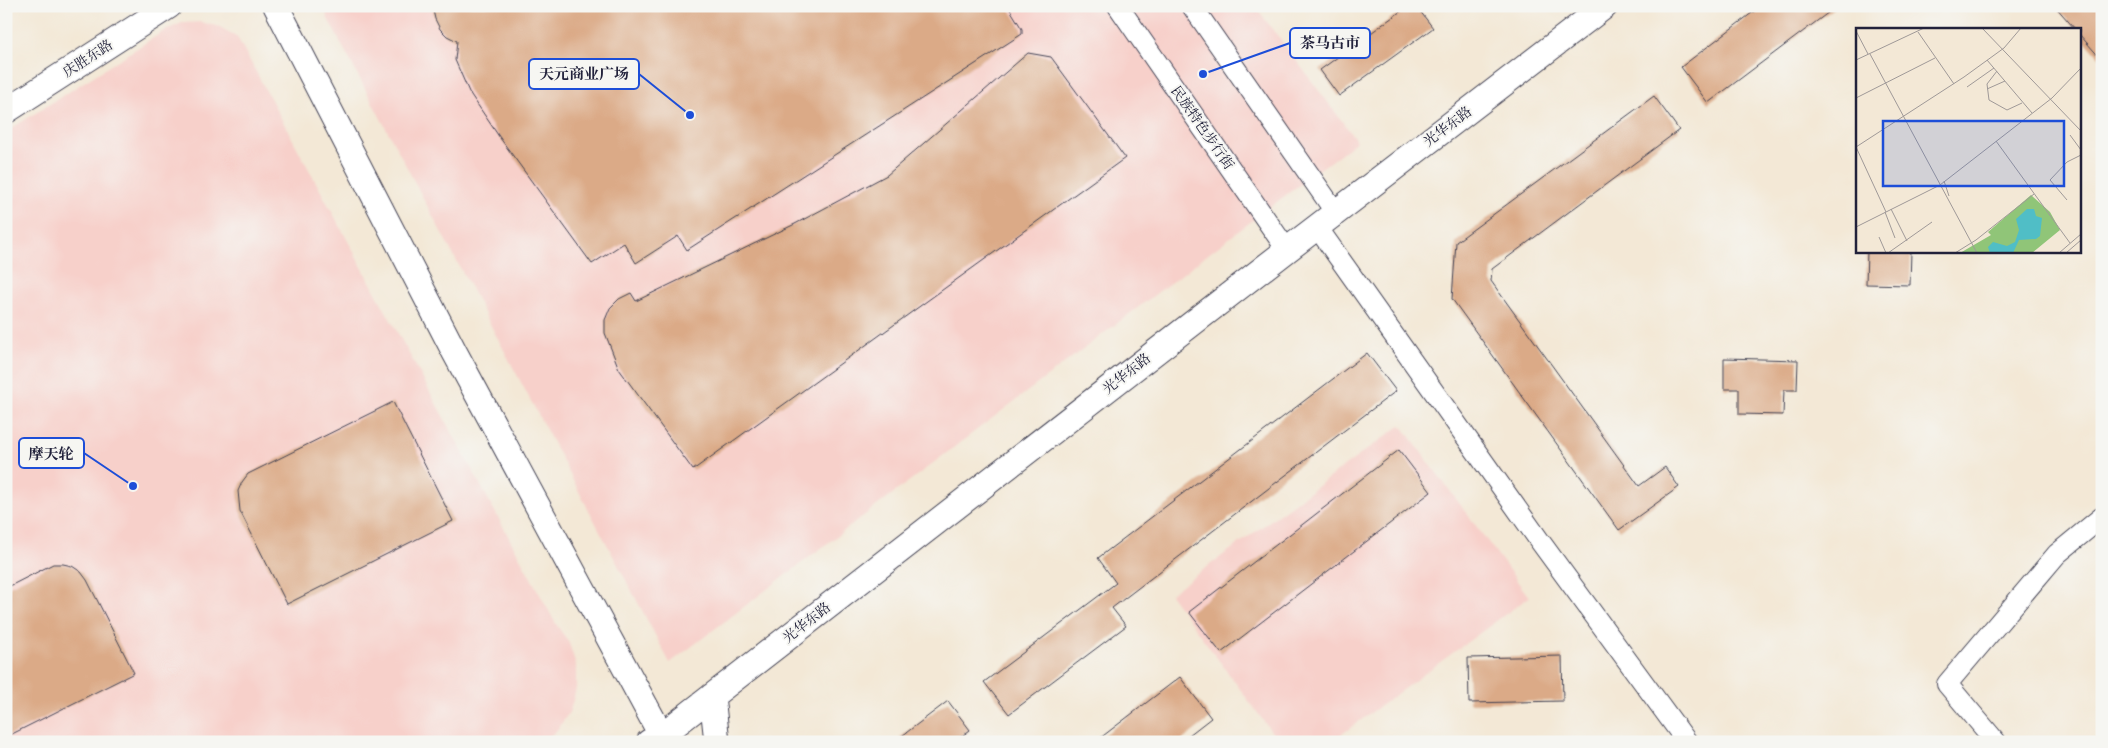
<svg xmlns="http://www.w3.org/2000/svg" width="2108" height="748" viewBox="0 0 2108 748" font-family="'IM FELL English','Noto Serif SC',serif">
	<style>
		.built { fill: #f7d0ca }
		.building { fill: #dbaa87 }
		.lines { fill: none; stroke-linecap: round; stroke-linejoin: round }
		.minor-casing { stroke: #414052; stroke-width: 22 }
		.major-casing { stroke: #414052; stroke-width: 27 }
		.minor { stroke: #fff; stroke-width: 20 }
		.major { stroke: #fff; stroke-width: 25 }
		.labels { text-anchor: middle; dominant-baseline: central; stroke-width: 4; stroke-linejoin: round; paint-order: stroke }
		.street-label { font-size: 14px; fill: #22223b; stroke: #f6f6f2 }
		.inset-road { fill: none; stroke: #9f9998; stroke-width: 1 }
		.view { fill: #1d4ed8; fill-opacity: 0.15; stroke: #1d4ed8; stroke-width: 2.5 }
		.inset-edge { fill: none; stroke: #22223b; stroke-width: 2.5 }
		.leader { fill: none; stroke: #1d4ed8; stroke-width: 2 }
		.callout-dot { fill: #1d4ed8; stroke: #f6f6f2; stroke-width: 2 }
		.callout { fill: #f6f6f2; stroke: #1d4ed8; stroke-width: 2 }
		.callout-label { font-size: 15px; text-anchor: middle; font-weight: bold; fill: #22223b }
	</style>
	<rect width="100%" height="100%" fill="#f6f6f2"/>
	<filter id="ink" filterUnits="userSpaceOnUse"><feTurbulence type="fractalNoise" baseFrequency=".02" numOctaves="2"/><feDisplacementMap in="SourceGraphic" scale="10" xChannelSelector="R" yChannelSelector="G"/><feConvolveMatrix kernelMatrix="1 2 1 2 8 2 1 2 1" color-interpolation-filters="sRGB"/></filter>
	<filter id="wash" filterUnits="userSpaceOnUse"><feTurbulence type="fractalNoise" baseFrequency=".0096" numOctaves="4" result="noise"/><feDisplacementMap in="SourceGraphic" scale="20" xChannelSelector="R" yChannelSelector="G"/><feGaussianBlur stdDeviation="1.12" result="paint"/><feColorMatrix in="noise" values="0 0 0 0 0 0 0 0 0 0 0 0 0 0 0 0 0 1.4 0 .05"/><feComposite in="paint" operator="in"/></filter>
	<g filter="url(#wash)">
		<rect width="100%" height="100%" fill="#f3e8d6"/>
		<path class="built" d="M325,6H1255L1357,141L670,663L327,17Z
			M201,22L220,27L237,37L556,624L569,643L576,665V689L570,711L557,730L543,742H6V132L164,31L182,23Z
			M1401,425L1529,597L1331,742H1279L1170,594Z"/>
		<g id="blocks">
			<path class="building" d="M432,6H1008L1022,29V34L687,250L678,236L636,263L624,243L592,264L500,138L469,92L455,60L457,41L447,36L440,29L435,19Z
				M1408,6H1416L1433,28L1339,96L1320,70Z
				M1761,6H1837L1708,103L1681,67Z
				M2055,6H2102V60L2079,34V29H2075Z
				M1028,53L1051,57L1125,158L693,470L619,369L605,333V320L610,308L619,299L631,293L636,301L795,224L887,175Z
				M1654,96L1679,130L1492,269L1491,281L1639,486L1665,467L1679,487L1619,530L1452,299L1456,242Z
				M1867,251H1911L1910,285L1866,284Z
				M1367,353L1396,391L1112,608L1126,626L1009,714L984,682L1116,583L1098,558Z
				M1724,358L1798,360L1797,390H1784L1783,415L1739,414V389H1724Z
				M393,402L453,521L287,604L240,511L238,491L242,482L248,474Z
				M1399,450L1431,492L1221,653L1189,612Z
				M53,564H63L72,566L81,572L87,580L134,673L6,737V588Z
				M1562,656L1563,701L1469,703L1468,658Z
				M1180,677L1211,718L1180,742H1095Z
				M948,701L970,730L954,742H894Z"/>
		</g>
	</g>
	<g filter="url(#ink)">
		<use href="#blocks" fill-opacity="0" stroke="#414052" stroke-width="1"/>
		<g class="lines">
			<g class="minor-casing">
				<path id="minor" d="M1118,6L1287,250
					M1192,6L1336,213
					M1317,227L1539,540L1687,742
					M1996,742L1947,684L2057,554L2102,517"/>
			</g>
			<g class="major-casing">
				<path id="major" d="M276,6L455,353L665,742
					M6,111L169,6
					M712,696L717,742
					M649,742L662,735L1287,250L1605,6"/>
			</g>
			<use href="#minor" class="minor"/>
			<use href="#major" class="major"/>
		</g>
	</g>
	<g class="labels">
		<g class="street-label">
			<text transform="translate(88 59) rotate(-33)">庆胜东路</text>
			<text transform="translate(1448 127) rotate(-37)">光华东路</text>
			<text transform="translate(1202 128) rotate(55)">民族特色步行街</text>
			<text transform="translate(1127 374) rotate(-38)">光华东路</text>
			<text transform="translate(807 623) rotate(-38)">光华东路</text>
		</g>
	</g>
	<g transform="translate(1856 28)">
		<rect width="225" height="225" fill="#f3e8d6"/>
		<path d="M175,167L194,184L204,202L176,225H104L135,207L132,204Z" fill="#90c578"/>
		<path d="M171,181H178L180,188L186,190L184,208L180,211L163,212L157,225H134L132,219L137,214L151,218L159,214L163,202L160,191Z" fill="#50bec6"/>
		<path class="inset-road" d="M126,0L225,103M0,3L12,26M62,4L98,56M14,26L121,225M0,32L68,0M131,32L176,85M141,43L131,56L133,72L151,82L166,75M111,59L138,40M131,61L149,53M0,70L79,30M214,107L225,122M140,113L214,215M0,119L30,184M0,119L108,49L148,20L165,0M88,153L93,168M211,172L194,152L211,134L225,127M35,181L51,213M29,184L39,210M0,199L84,157L196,70L225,40M23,209L30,225M32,225L76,194M99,225L120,212L178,166M203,225L225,206M210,225L225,212"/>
		<path class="view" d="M27,93H208V158H27Z"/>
		<rect width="225" height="225" class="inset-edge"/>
	</g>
	<path class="leader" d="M1203 74L1290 43M690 115L639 74M133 486L84 453"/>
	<g class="callout-dot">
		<circle cx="1203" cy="74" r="5"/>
		<circle cx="690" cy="115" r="5"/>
		<circle cx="133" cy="486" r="5"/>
	</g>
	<g class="callout">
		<rect x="1290" y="28" width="80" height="30" rx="5"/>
		<rect x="529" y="59" width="110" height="30" rx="5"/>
		<rect x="19" y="438" width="65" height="30" rx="5"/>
	</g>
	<g class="callout-label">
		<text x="1330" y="48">茶马古市</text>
		<text x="584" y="79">天元商业广场</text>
		<text x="51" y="459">摩天轮</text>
	</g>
	<rect width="2108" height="748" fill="none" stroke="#f6f6f2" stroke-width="25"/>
</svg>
